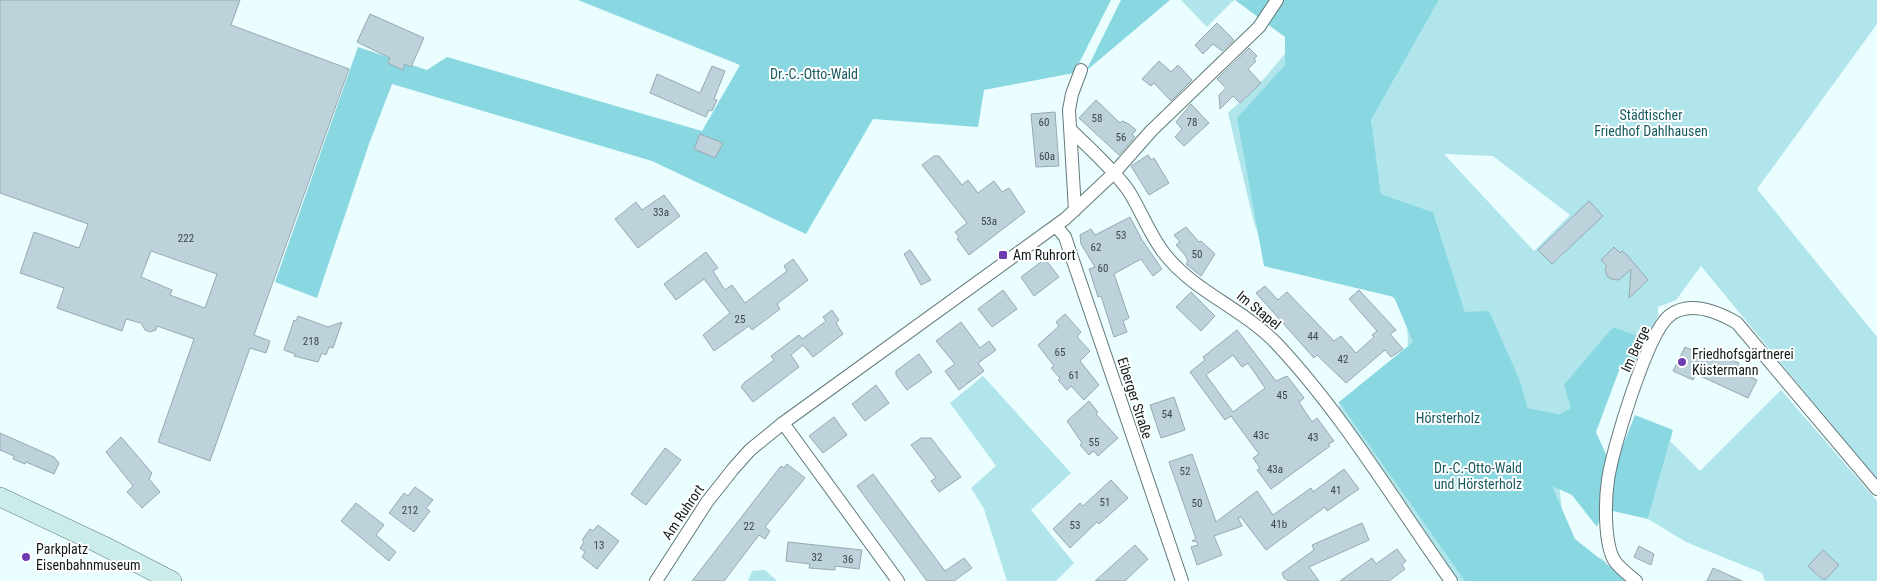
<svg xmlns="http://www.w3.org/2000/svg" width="1877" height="581" viewBox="0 0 1877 581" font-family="'Roboto Condensed',sans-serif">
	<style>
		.green { fill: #afe5eb; fill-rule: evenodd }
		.forest { fill: #89d8e1 }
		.building { fill: #bdd2da; stroke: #96a9b1; fill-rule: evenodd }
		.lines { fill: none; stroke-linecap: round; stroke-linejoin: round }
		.street-casing { stroke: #64797b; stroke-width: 14 }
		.secondary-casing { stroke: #64797b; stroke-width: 20 }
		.street { stroke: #fff; stroke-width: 12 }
		.secondary { stroke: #caedea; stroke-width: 19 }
		.poi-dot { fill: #6f3bb3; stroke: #fff; stroke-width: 2 }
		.labels { text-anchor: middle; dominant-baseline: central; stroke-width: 4; stroke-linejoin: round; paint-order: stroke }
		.number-label { font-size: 11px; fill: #3d484b }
		.park-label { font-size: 14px; fill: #175a61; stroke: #fff }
		.poi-label { font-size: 14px; fill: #121a1b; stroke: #fff; text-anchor: start }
		.street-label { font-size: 14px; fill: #121a1b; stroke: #fff }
	</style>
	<rect width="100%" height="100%" fill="#eafdff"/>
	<path class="green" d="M1181,0H1234L1207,27Z
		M1439,0H1877V24L1757,189L1877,337V480L1701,266L1676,300L1658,307V316L1646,339L1612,327L1571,408L1559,414L1528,408L1520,381L1465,312L1433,212L1381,194L1376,157L1359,173L1456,315L1548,437L1560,493L1564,526L1578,548L1604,560L1609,568L1619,575L1643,581H1459L1338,409L1340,406L1338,403L1408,355L1407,311L1386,291L1271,268L1254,223L1228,113L1262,81L1293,44L1372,125L1371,120ZM1444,154L1493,156L1570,215L1534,251Z
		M983,376L1071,473L1031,510L1074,563L1056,581H1007L984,509L971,488L996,466L950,403Z
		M1781,390L1877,501V581H1765L1762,573L1686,542L1648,519L1670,441L1700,471Z
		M765,570L777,581H748L752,571Z"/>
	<path class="forest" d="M578,0H1111L1074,73L984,90L978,127L873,119L806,234L652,161L392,84L369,144L317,298L275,282L358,47L427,70L447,57L702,131L740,65Z
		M1121,0H1170L1086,71Z
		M1235,0H1439L1371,120L1381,194L1433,212L1465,312L1489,311L1520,381L1528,408L1559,414L1571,408L1564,385L1613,327L1646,339L1633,368H1620L1596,432L1613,470L1635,415L1673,430L1648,519L1604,509L1597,527L1572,495L1552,486L1575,539L1628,581H1465L1339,402L1413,342L1394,297L1264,266L1237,118L1285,65V37Z"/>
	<path class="building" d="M0,0H240L231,25L349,69L254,335L270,341L266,353L250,348L210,461L158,442L194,339L157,326L156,330L150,332L145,330L141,323L126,319L122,331L57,308L64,288L20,273L34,232L79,248L88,224L0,193ZM151,251L217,274L205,308L170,295L172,290L141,277Z
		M370,14L424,38L411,67L405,64L403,70L388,63L390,58L357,42Z
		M1217,23L1234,40L1222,51L1213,44L1203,54L1195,45Z
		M1249,48L1257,56L1254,59L1256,61L1248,69L1261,83L1240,103L1233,96L1220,109L1219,95L1226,88L1217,79Z
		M1159,61L1171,72L1178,65L1192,80L1171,101L1154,83L1151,86L1142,79Z
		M712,66L725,71L714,99L717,100L712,111L709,110L706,117L650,93L657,74L700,93Z
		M1096,100L1120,123L1122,121L1129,124L1136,130L1132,135L1135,137L1119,155L1079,118Z
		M1191,104L1209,123L1184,146L1175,137L1182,129L1176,122Z
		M1055,112L1059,166L1036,167L1031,114Z
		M700,134L723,143L715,158L694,149Z
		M1148,155L1151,160L1154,158L1169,183L1149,195L1131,166Z
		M934,156H939L962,185L968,180L978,193L994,181L1002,192L1009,188L1025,212L969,255L957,239L959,237L955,232L967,223L922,165Z
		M664,195L680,216L638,248L615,219L636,202L642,210Z
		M1589,201L1603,216L1552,264L1538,250Z
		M1130,217L1142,240L1162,269L1153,276L1141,259L1114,274L1129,318L1123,321L1127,332L1114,337L1101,296L1098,297L1089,269L1095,267L1081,244L1080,235L1091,229L1095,235Z
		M1186,227L1199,242L1201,241L1215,254L1201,276L1186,264L1188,261L1185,255L1176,245L1180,242L1174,235Z
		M1614,247L1620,253L1622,251L1627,255L1648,280L1629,298L1631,269L1619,280L1611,279L1607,276L1605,268L1607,266L1601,260Z
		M910,250L931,280L921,285L904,254Z
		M706,252L718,268L713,271L725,290L732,285L745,303L787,271L784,266L793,259L808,280L777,304L780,309L752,330L749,326L714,351L703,335L730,313L704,279L676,300L664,284Z
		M1045,259L1059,277L1034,296L1021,277Z
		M1265,286L1278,300L1287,292L1334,341L1341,336L1356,353L1374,337L1372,335L1377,331L1349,299L1359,290L1396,330L1390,334L1403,349L1391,357L1385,350L1346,383L1317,355L1314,358L1256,293Z
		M1003,290L1017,309L992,327L978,309Z
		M1191,292L1215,316L1201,331L1176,307Z
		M832,310L839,320L836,323L843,334L813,357L803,345L791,355L799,367L753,402L741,387L745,382L774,360L771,356L799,335L802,339L826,321L823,317Z
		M1065,314L1081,332L1077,337L1090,351L1080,361L1099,385L1084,400L1071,386L1067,390L1058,380L1060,378L1051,368L1054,366L1038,345L1059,326L1056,322Z
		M298,316L328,327L342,322L333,348L329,347L326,355L322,353L318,362L294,356L295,354L284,350L294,320L296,321Z
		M961,322L980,348L989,341L996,350L978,363L984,371L959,390L945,371L955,364L936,341Z
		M1237,330L1276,381L1287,376L1304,398L1299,402L1312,422L1317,418L1334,441L1328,444L1330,446L1271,489L1257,470L1260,468L1253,458L1259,454L1231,416L1225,420L1190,372L1205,360L1203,357ZM1233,355L1242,367L1248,363L1265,388L1233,412L1206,375Z
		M1685,347L1715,360L1718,354L1739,363L1736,370L1757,380L1748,398L1696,374L1693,380L1673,371Z
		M919,354L932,372L907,390L896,375V371Z
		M876,385L889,403L865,421L852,404Z
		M1174,397L1185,430L1161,438L1150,405Z
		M1089,401L1098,412L1096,414L1118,438L1098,456L1094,451L1089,455L1080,445L1082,443L1067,421Z
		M834,417L847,435L823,453L809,436Z
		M0,433L54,457L59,463L54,474L26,462L25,464L13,459L14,456L0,450Z
		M121,437L152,473L149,479L160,492L142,508L127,492L133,486L106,452Z
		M921,438H931L961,477L939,492L931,481L936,478L911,445Z
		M665,448L681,460L646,505L631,494Z
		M1192,454L1216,522L1257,491L1273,515L1311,488L1313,492L1344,469L1359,489L1327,511L1325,507L1266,550L1241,517L1238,518L1242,526L1214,536L1222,555L1197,565L1191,547L1198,545L1197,542L1192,541L1196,539L1169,462Z
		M787,464L805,478L765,527L770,531L765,539L759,535L724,581H692L781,466L784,468Z
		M873,474L945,571L964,558L972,568L954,581H927L857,486Z
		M1111,480L1128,498L1099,524L1097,522L1070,548L1053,529L1080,503L1083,506Z
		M415,487L433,500L426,508L430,511L414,532L389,513L404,493L408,496Z
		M356,503L384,525L376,535L396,552L389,561L341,521Z
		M1362,523L1369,540L1309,567L1319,581H1288L1284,578L1282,573L1314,550L1312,545Z
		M598,525L619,541L597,569L582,557L585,552L580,548L584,542L582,540L590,529L593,531Z
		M788,542L862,550L859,569L835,566V570L809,568L810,564L786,561Z
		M1135,545L1148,559L1125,581H1095Z
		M1639,546L1654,554L1651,565L1634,557Z
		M1397,549L1406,561L1402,565L1405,569L1389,581H1340L1372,558L1376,564Z
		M1823,550L1839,565L1826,579H1822L1808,566Z
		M1713,568L1742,581H1707Z"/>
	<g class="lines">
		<g class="street-casing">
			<path id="street" d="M1071,130C1090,149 1112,168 1128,190C1141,210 1149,234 1164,253C1193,291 1242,308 1276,343C1342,413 1395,502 1451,581
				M1075,210L1069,110L1072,94L1081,70
				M1056,226L1065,237L1182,581
				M783,423L898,581
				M656,581L707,502L733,469L750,450L783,423L1065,219L1114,173L1151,131L1259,27L1277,0
				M1636,581C1629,575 1619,568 1614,560C1604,542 1605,500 1608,480C1612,450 1647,334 1669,316C1689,300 1718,312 1737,323L1877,489"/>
		</g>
		<g class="secondary-casing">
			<path id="secondary" d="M0,497L104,546L172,581"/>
		</g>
		<use href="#street" class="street"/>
		<use href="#secondary" class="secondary"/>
	</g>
	<g class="poi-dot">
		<rect x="998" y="250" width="10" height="10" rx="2.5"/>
		<circle cx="1682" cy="362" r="5"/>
		<circle cx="26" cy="557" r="5"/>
	</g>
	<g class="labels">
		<g class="number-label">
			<text x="1097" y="118">58</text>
			<text x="1044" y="122">60</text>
			<text x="1192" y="122">78</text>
			<text x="1121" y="137">56</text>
			<text x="1047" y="156">60a</text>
			<text x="661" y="212">33a</text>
			<text x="989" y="221">53a</text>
			<text x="1121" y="235">53</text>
			<text x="186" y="238">222</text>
			<text x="1096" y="247">62</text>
			<text x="1197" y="254">50</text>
			<text x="1103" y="268">60</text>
			<text x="740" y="319">25</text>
			<text x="1313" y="336">44</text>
			<text x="311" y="341">218</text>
			<text x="1060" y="352">65</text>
			<text x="1343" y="359">42</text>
			<text x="1074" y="375">61</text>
			<text x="1282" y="395">45</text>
			<text x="1167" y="414">54</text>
			<text x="1261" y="435">43c</text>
			<text x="1313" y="437">43</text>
			<text x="1094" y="442">55</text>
			<text x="1275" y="469">43a</text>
			<text x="1185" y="471">52</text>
			<text x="1336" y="490">41</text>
			<text x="1105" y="502">51</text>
			<text x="1197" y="503">50</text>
			<text x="410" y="510">212</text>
			<text x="1279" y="524">41b</text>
			<text x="1075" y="525">53</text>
			<text x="749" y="526">22</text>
			<text x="599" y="545">13</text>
			<text x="817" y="557">32</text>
			<text x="848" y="559">36</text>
		</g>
		<g class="park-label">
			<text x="814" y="74">Dr.-C.-Otto-Wald</text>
			<text x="1651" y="115">Städtischer<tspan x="1651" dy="16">Friedhof Dahlhausen</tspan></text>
			<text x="1448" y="418">Hörsterholz</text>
			<text x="1478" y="468">Dr.-C.-Otto-Wald<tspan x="1478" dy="16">und Hörsterholz</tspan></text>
		</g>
		<g class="poi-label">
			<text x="1013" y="255">Am Ruhrort</text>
			<text x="1692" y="354">Friedhofsgärtnerei<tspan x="1692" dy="16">Küstermann</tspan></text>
			<text x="36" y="549">Parkplatz<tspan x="36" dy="16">Eisenbahnmuseum</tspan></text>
		</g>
		<g class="street-label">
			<text transform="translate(1259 310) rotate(39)">Im Stapel</text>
			<text transform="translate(1635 349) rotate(-65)">Im Berge</text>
			<text transform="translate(1135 398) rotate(72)">Eiberger Straße</text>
			<text transform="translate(683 512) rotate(-56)">Am Ruhrort</text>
		</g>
	</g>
</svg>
